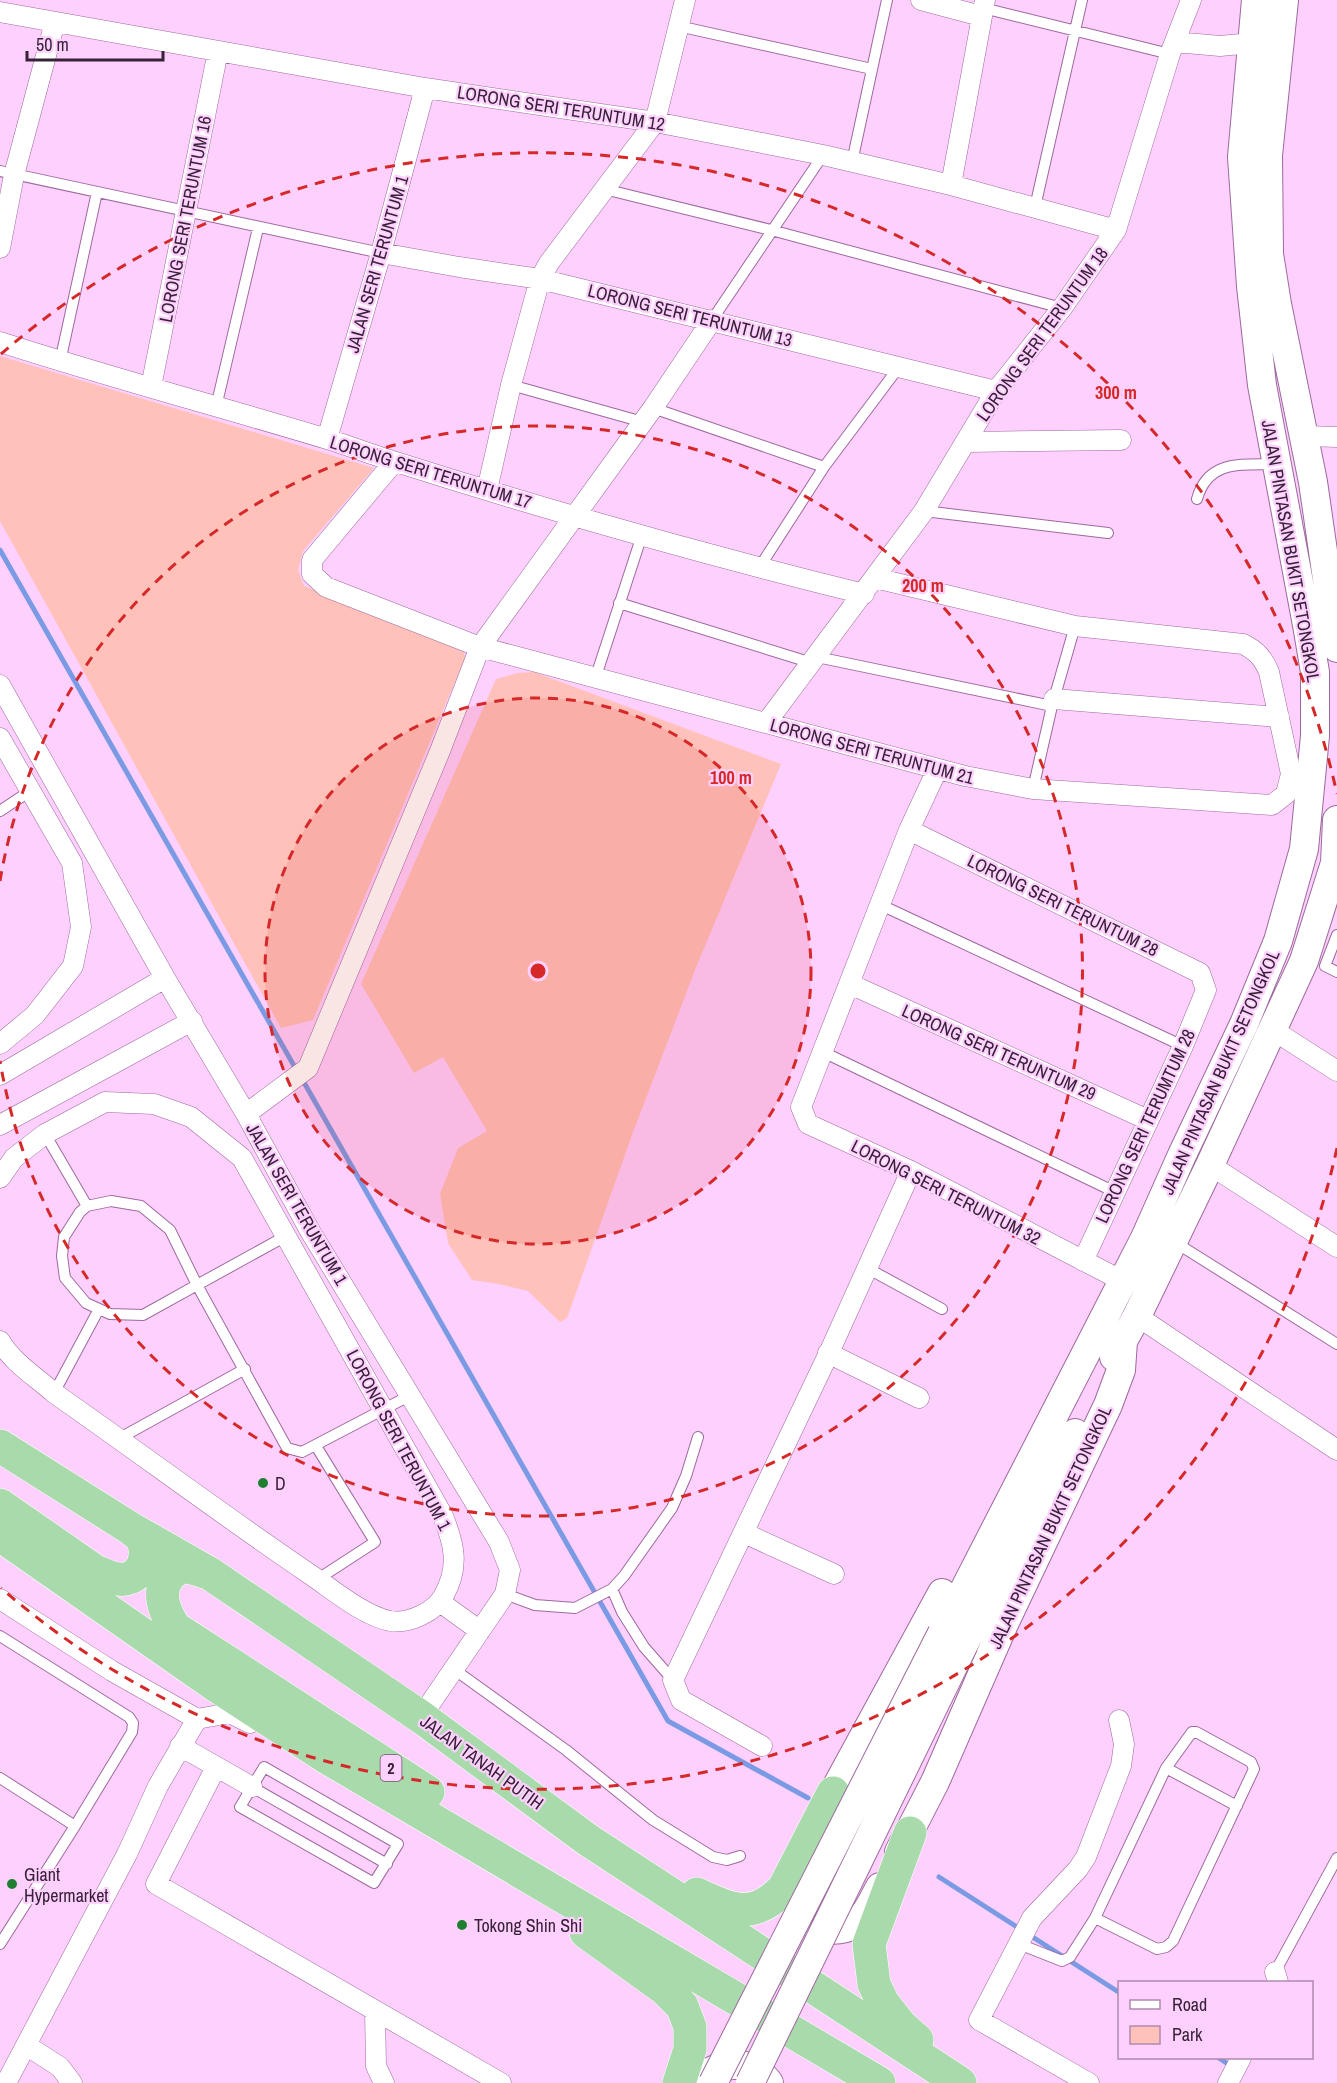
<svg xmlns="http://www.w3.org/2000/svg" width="1337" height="2083" viewBox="0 0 1337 2083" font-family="'Archivo Narrow',sans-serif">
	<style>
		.green { fill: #ffc1ba }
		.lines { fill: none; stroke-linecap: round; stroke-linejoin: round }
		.stream { stroke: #7b9ae4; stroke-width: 5 }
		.service-casing { stroke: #9d699e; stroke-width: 12 }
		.minor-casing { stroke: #9d699e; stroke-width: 21 }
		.secondary-casing { stroke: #9d699e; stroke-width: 30 }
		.trunk-casing { stroke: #fff; stroke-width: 34 }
		.service { stroke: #fff; stroke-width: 10 }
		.minor { stroke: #fff; stroke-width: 20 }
		.secondary { stroke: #fff; stroke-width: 28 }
		.trunk { stroke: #a8daac; stroke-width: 33 }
		.secondary-bridge-casing { stroke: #9d699e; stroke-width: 30; stroke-linecap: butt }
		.secondary-bridge { stroke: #fff; stroke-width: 28 }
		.ring { fill: none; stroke: #d62828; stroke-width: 3; stroke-dasharray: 10 8 }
		.poi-dot { fill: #1e7f31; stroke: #fed0fe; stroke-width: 2 }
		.labels { text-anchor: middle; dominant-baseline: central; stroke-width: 4.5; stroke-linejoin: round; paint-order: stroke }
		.shield { fill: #fed0fe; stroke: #735673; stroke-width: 1.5 }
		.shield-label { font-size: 16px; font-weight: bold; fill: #372137 }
		.street-label { font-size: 18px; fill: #372137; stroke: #fed0fe }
		.poi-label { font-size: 18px; fill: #372137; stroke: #fed0fe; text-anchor: start }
		.centre { fill: #d62828; stroke: #fed0fe; stroke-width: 3 }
		.ring-label { font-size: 18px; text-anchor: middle; font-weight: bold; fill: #d62828; stroke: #fed0fe; stroke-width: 4.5; stroke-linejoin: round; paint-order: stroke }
	</style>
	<rect width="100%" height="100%" fill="#fed0fe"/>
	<path class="green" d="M0,356L374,468L303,551L298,570L304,586L463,643L465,658L313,1020L281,1028L0,521Z
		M534,672L781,764L695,970L632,1135L567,1318L560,1322L528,1291L499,1284L472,1280L448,1243L440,1194L458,1148L487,1131L443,1057L414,1073L361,984L496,679L518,673Z"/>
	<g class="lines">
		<path class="stream" d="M0,550L297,1071
			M302,1079L668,1721L808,1798
			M939,1877L1120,1993
			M1219,2058L1228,2064"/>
		<g class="service-casing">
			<path id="service" d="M983,8L1170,54
				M678,26L872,69
				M852,162L887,0
				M0,171L381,253
				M604,189L771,230L1062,308
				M1035,207L1082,0
				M712,320L823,155
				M60,362L97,192
				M511,385L643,422
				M216,407L258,228
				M653,408L824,467
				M1197,499C1208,459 1242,465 1276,464
				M924,511L1108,533
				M759,568L824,467L899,367
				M619,603L812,663
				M817,657L1052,706
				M596,676L642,535
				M1033,789L1052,706L1075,626
				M0,811L30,791
				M881,905L1183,1046
				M1337,935L1325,966L1337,972
				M823,1052L1115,1192
				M45,1134L87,1206
				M286,1236L197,1285L143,1315L110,1314L86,1303L65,1278L62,1256L64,1237L80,1212L87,1206L111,1201L141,1206L170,1230L197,1285L287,1448L302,1452L409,1396
				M1173,1241L1337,1344
				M867,1268L942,1309
				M54,1393L99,1309
				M120,1438L245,1369
				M316,1446L375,1542L318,1579
				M612,1589L622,1612L644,1647L673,1680
				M505,1594L535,1605L575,1608L612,1589L624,1576L672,1508L686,1476L698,1437
				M0,1636L129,1717L133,1723L132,1732L75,1826L0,1778
				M455,1670L566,1750L653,1820L713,1857L727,1860L740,1856
				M252,1787L264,1767L398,1844L374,1883L240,1807L252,1787L387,1864
				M1095,1918L1157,1949L1166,1947L1173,1941L1254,1769L1251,1762L1196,1732H1192L1166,1768L1237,1806
				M0,1944L75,1826
				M1019,1944L1062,1961L1070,1957L1095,1918L1166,1768
				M1275,1972L1337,1858"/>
		</g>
		<g class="minor-casing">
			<path id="minor" d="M921,0L981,16
				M0,12L425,88L655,122L823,155L951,185L1116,230
				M1175,42L1220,46L1252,43
				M951,185L985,0
				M0,248L14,175L55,22
				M381,253L459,267L540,279L996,391
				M0,342C108,377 218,406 327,439C350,446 372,455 396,462C550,511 706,555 864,594
				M151,387L218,51
				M1305,436L1337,437
				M327,439L381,253L425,88
				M966,442L1121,440
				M394,462L312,560V574L326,587L480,647L965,776L1033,789L1272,805L1286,794L1291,774L1269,672C1263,658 1257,651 1243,644L1075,626L875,578
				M487,490L511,385L540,279L549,263L655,122L685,0
				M0,685L165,978L246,1114L310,1231L499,1542L510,1570L505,1594L421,1717
				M1054,699L1279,717
				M766,723L924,511L996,391L1062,308L1116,230L1170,54L1191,0
				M0,738L72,863L81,927L73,966L35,1015L0,1044
				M937,770L909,830L801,1107L808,1124L911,1171L1113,1276
				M909,830L1200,973L1206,990L1183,1046L1083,1261
				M850,984L1148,1120
				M1273,1030L1337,1071
				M0,1075L165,978
				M246,1114L308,1068L440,751L480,647L653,408L712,320
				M0,1125L192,1021
				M1210,1165L1337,1247
				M0,1178L14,1158L45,1134L105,1102L154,1104L191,1117L242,1158L443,1516C454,1544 460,1566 444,1595C435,1612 409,1624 390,1621C364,1616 333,1590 311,1575C224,1516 140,1453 54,1393C36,1377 12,1362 0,1341
				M1137,1316L1337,1450
				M828,1353L919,1398
				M744,1533L834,1574
				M0,1599L112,1671L197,1719L230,1713L250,1723
				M440,1602L480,1631
				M180,1746L252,1787
				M762,1746L681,1700L673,1680L828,1355L911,1171
				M216,1767L156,1884L501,2083
				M1275,1972L1278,1982
				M375,2012L376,2066L384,2083
				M26,2045L60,2067L72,2083
				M6,2083L127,1854L158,1786L197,1719
				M1089,2083L979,2020L1032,1918L1078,1869L1086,1857L1121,1766L1124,1744L1119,1720
				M1228,2083L1241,2058"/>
		</g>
		<g class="secondary-casing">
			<path id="secondary" d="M1284,0L1268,155L1269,254L1277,304L1313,482L1337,648
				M1114,1357L1137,1316L1210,1165L1304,961L1335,863L1337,820
				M942,1633L1145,1238L1182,1155L1244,1024L1278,941L1304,849L1315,736V672L1307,625L1262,385L1251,286L1242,157L1256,0
				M964,1644L1075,1433
				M827,1813L833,1793L942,1593
				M899,1852L935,1782L1004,1624L1108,1405L1121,1370L1123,1341
				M804,1885C803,1894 801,1905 805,1913C813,1933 843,1934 857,1922C868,1914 873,1899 880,1887
				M695,2083C716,2063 749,2055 769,2083"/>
		</g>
		<g class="trunk-casing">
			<path id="trunk" d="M0,1446L130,1528L209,1573L421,1717L588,1840L960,2083
				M0,1505L95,1571C105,1575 115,1581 126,1579C143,1575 149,1556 143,1541C141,1536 135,1532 130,1528
				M0,1535L215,1685L326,1757L879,2083
				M208,1573C201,1571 192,1567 185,1567C180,1567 176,1570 172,1573C155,1589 164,1612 175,1628L428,1792
				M910,1833L869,1944L874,1984L883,2003L901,2026L917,2040
				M697,1894C732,1911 755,1920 784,1888L833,1793
				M586,1932L665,1989L682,2006L690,2027V2049L679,2083"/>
		</g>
		<use href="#service" class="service"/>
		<use href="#minor" class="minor"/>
		<use href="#secondary" class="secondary"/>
		<use href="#trunk" class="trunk"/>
		<g class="secondary-bridge-casing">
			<path id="secondary-bridge" d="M713,2083L942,1633
				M750,2083L964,1644"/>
		</g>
		<use href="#secondary-bridge" class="secondary-bridge"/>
	</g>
	<circle cx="538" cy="971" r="273" fill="#d62828" fill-opacity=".12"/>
	<g class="ring">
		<circle cx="538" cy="971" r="273"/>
		<path d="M0 881A545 545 0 1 1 0 1061"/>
		<path d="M1337 1148A818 818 0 0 1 1 1588M1 354A818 818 0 0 1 1337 794"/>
	</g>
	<g class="poi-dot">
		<circle cx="263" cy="1483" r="6"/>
		<circle cx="12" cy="1884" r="6"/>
		<circle cx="462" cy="1925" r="6"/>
	</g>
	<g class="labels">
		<rect class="shield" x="380.5" y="1755" width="21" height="26" rx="4.5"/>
		<g class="shield-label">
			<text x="391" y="1768">2</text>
		</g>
		<g class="street-label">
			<text transform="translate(561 108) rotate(9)">LORONG SERI TERUNTUM 12</text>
			<text transform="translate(185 219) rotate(-79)">LORONG SERI TERUNTUM 16</text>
			<text transform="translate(377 264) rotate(-74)">JALAN SERI TERUNTUM 1</text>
			<text transform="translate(690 315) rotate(14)">LORONG SERI TERUNTUM 13</text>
			<text transform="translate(1042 334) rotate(-54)">LORONG SERI TERUNTUM 18</text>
			<text transform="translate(431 472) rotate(17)">LORONG SERI TERUNTUM 17</text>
			<text transform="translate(1291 551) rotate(80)">JALAN PINTASAN BUKIT SETONGKOL</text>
			<text transform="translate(872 751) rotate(15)">LORONG SERI TERUNTUM 21</text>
			<text transform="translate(1063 905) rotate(26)">LORONG SERI TERUNTUM 28</text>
			<text transform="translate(999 1052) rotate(24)">LORONG SERI TERUNTUM 29</text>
			<text transform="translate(1220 1072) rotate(-66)">JALAN PINTASAN BUKIT SETONGKOL</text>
			<text transform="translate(1145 1126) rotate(-65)">LORONG SERI TERUMTUM 28</text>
			<text transform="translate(946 1192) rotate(27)">LORONG SERI TERUNTUM 32</text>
			<text transform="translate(297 1204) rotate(60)">JALAN SERI TERUNTUM 1</text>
			<text transform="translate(399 1440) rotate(62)">LORONG SERI TERUNTUM 1</text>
			<text transform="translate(1050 1527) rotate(-65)">JALAN PINTASAN BUKIT SETONGKOL</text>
			<text transform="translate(482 1762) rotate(36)">JALAN TANAH PUTIH</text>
		</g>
		<g class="poi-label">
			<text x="275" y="1483">D</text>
			<text x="24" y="1874">Giant<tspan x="24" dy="21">Hypermarket</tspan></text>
			<text x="474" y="1925">Tokong Shin Shi</text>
		</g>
	</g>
	<circle cx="538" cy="971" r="9" class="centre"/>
	<g class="ring-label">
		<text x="1116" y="399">300 m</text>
		<text x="923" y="592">200 m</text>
		<text x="731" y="784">100 m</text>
	</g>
	<rect x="1118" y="1981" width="195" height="78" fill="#fed0fe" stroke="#ae8aae" stroke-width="1.5"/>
	<rect x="1130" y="2000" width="30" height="9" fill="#ffffff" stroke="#ae8aae" stroke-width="1.5"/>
	<text x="1172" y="2011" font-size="18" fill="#372137">Road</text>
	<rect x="1130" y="2026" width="30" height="18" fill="#ffc1ba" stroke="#ae8aae" stroke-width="1.5"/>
	<text x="1172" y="2041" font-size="18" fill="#372137">Park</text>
	<path d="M27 51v9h136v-9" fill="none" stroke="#372137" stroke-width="3"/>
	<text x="36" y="51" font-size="18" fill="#372137" stroke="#fed0fe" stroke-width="4.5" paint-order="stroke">50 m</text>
</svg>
